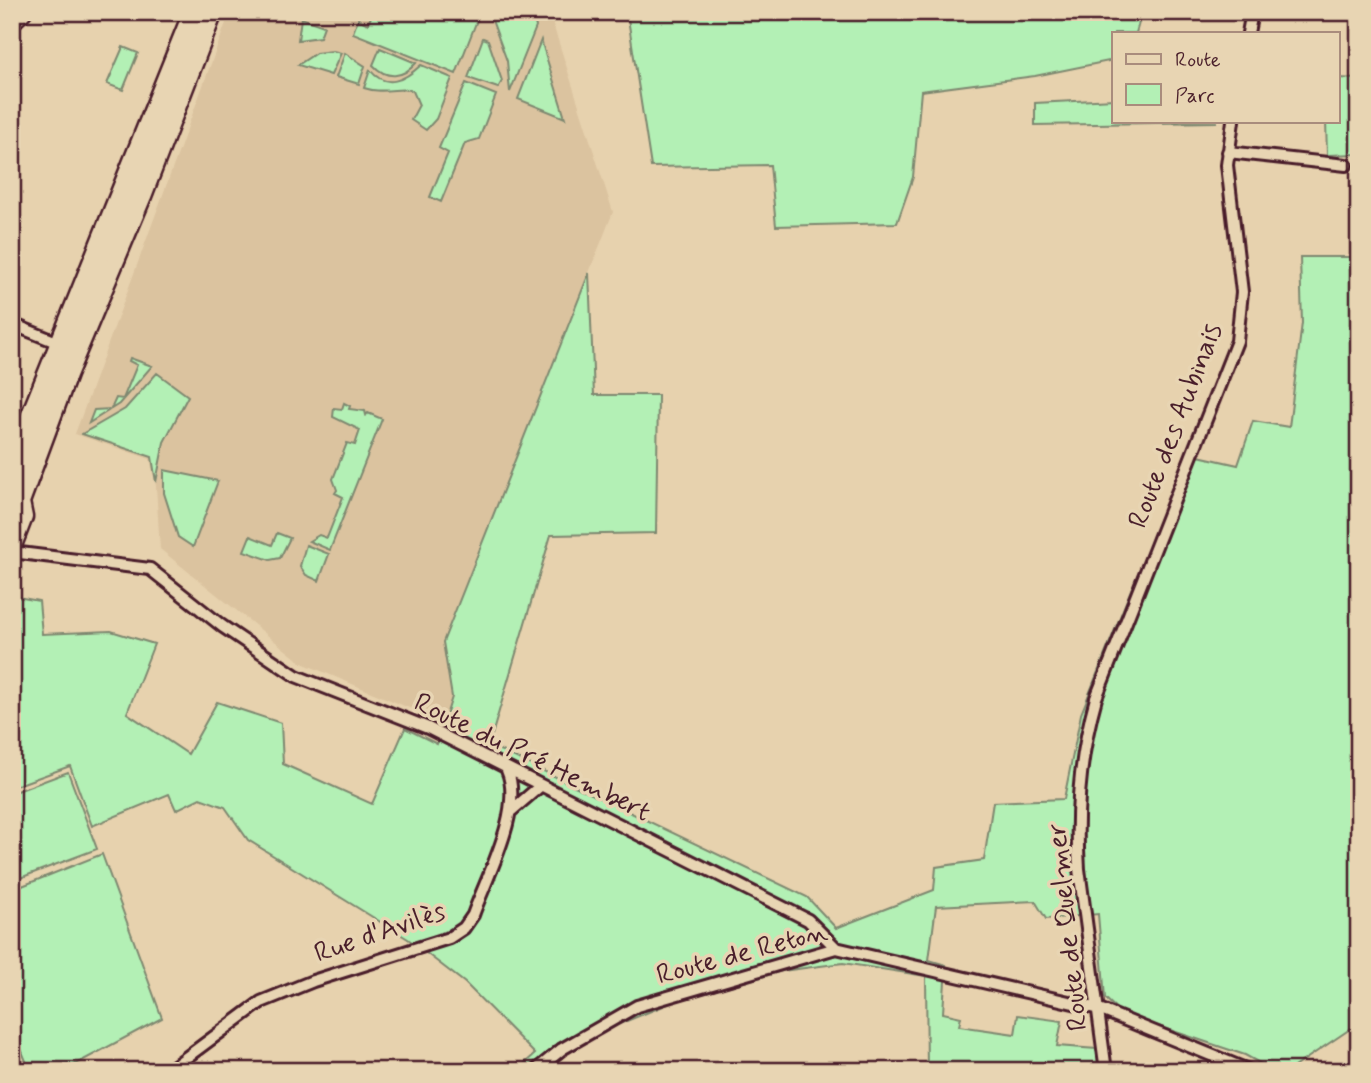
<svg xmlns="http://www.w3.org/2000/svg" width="1371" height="1083" viewBox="0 0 1371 1083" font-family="Mynerve,sans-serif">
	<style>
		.built { fill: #dbc39f }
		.green { fill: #b3f0b5; stroke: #7e8870; stroke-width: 2 }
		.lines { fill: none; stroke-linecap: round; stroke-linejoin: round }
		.minor-casing { stroke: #4a1f2b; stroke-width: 16 }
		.tertiary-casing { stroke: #4a1f2b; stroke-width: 19 }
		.secondary-casing { stroke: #4a1f2b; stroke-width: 21 }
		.minor { stroke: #e8d5b3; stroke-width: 10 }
		.tertiary { stroke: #e8d5b3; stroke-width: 14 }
		.secondary { stroke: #e8d5b3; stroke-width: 16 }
		.labels { text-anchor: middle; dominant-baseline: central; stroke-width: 7; stroke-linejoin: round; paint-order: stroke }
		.street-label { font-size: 28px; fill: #4a1f2b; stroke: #e8d5b3 }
	</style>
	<rect width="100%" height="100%" fill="#e7d2ae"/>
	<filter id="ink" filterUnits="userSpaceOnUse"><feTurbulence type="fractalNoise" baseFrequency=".0143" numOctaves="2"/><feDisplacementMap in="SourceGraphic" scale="14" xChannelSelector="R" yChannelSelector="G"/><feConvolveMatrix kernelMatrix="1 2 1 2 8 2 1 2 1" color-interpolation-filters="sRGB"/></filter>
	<g filter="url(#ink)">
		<path class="built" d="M230,12H549L613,212L443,642L452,697L444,719L426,715L302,663L160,549L156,486L150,459L75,434Z"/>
		<path class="green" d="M373,12H478L479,15L456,74L353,33L358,19L368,24Z
			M489,12H532L536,27L510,92L507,61Z
			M627,12H1142L1136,33H1114V60L1035,76L921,91L913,177L897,223L776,226L770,165L651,167Z
			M301,18L324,26L320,37L298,40Z
			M483,38L488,40L502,81L498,88L468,78Z
			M541,40L565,118L518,99Z
			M123,47L138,53L123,90L107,84Z
			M380,48L416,63C403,78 387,80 373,65Z
			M333,51L341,53L331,75L298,65L316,53Z
			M345,53L365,66L359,84L336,77Z
			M421,65L452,78L436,119L426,130L411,120L419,105L413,91C402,86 384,95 364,88L370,70C386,90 405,80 421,65Z
			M1338,78L1359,79V154L1327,155L1326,121H1338Z
			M466,83L496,95L479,139L465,143L441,202L430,197L448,153L439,148Z
			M1114,99V121L1217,122L1035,125V103Z
			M1359,161V1023L1288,1071H1274L1245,1055L1122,1014L1105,998L1098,914L1046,919L1035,901L936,906L929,960L946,965L943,1013L961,1017L959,1026L1015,1034L1018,1015L1062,1021L1057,1046L1097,1049L1099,1071H927L926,976L843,963L782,971L673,1002L595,1034L554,1061L553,1071H516L535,1054L465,983L408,939L248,840L225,807L200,798L176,810L169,794L92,826L70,766L12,787V596L39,601L42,634L111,631L154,644L127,713L188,754L217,702L281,723L283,764L372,804L405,728L437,744L452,697L443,642L589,273L594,395H658L656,533L551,535L489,745L807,897L836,928L934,890L936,867L984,860L993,802L1064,799L1081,714L1132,587L1144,588L1198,456L1238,465L1253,421L1289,427L1302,323L1300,257H1356Z
			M130,358L152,366L119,404L89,423L94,410L111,409L116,398L123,399L137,365L129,361Z
			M157,373L188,396L164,442L156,482L152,457L82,434L125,409Z
			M344,403L350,406L349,409L365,411L366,415L368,413L382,419L330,550L309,541L319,535L327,538L343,497L335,493L337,490L333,479L347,443L355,445L360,430L333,417L334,408L342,409Z
			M164,470L218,481L193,547L178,537L164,493Z
			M277,533L290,538L280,558L270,560L244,551L250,536L272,545Z
			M306,545L329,554L319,581L306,575L300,566Z
			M68,772L97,849L12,881V793Z
			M102,854L162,1018L63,1071H30L12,1027V890Z"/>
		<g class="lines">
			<g class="minor-casing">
				<path id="minor" d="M1248,33L1252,12
					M1228,152L1346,165
					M12,324L59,343
					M12,552L150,569L222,626L296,676L428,728L808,920L836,948
					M511,811L539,787
					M168,1071L261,1002L313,981L449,938L464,928L473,915C487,876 524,809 507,770
					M535,1071L562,1049L637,1006L836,948L1099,1009L1250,1071
					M1106,1071L1079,869C1075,811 1080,755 1096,698L1237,341L1242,292L1227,165L1233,121"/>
			</g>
			<g class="tertiary-casing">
				<path id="tertiary" d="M12,23L24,12
					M12,490L203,12"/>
			</g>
			<g class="secondary-casing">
				<path id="secondary" d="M12,459L192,12
					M21,502L68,375L143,196L214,12
					M12,548L24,517L21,502L14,498"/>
			</g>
			<use href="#minor" class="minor"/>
			<use href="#tertiary" class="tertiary"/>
			<use href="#secondary" class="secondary"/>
		</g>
	</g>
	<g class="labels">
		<g class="street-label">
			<text transform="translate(1176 426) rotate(-69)">Route des Aubinais</text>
			<text transform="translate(532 758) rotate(26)">Route du Pré Hembert</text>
			<text transform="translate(1068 927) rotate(-96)">Route de Quelmer</text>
			<text transform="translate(380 933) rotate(-19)">Rue d'Avilès</text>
			<text transform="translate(742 954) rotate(-15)">Route de Reton</text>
		</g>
	</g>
	<rect width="1371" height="1083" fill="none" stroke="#e8d5b3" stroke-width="42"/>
	<rect x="21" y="21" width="1329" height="1041" fill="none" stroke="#4a1f2b" stroke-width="2.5" filter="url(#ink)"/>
	<rect x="1112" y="32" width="228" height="91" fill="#e8d5b3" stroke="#a98c7d" stroke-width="2"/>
	<rect x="1126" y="54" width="35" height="10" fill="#e8d5b3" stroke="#a98c7d" stroke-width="2"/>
	<text x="1175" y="66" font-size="21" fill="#4a1f2b">Route</text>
	<rect x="1126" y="84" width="35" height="21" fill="#b3f0b5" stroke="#a98c7d" stroke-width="2"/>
	<text x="1175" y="102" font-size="21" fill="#4a1f2b">Parc</text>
</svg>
